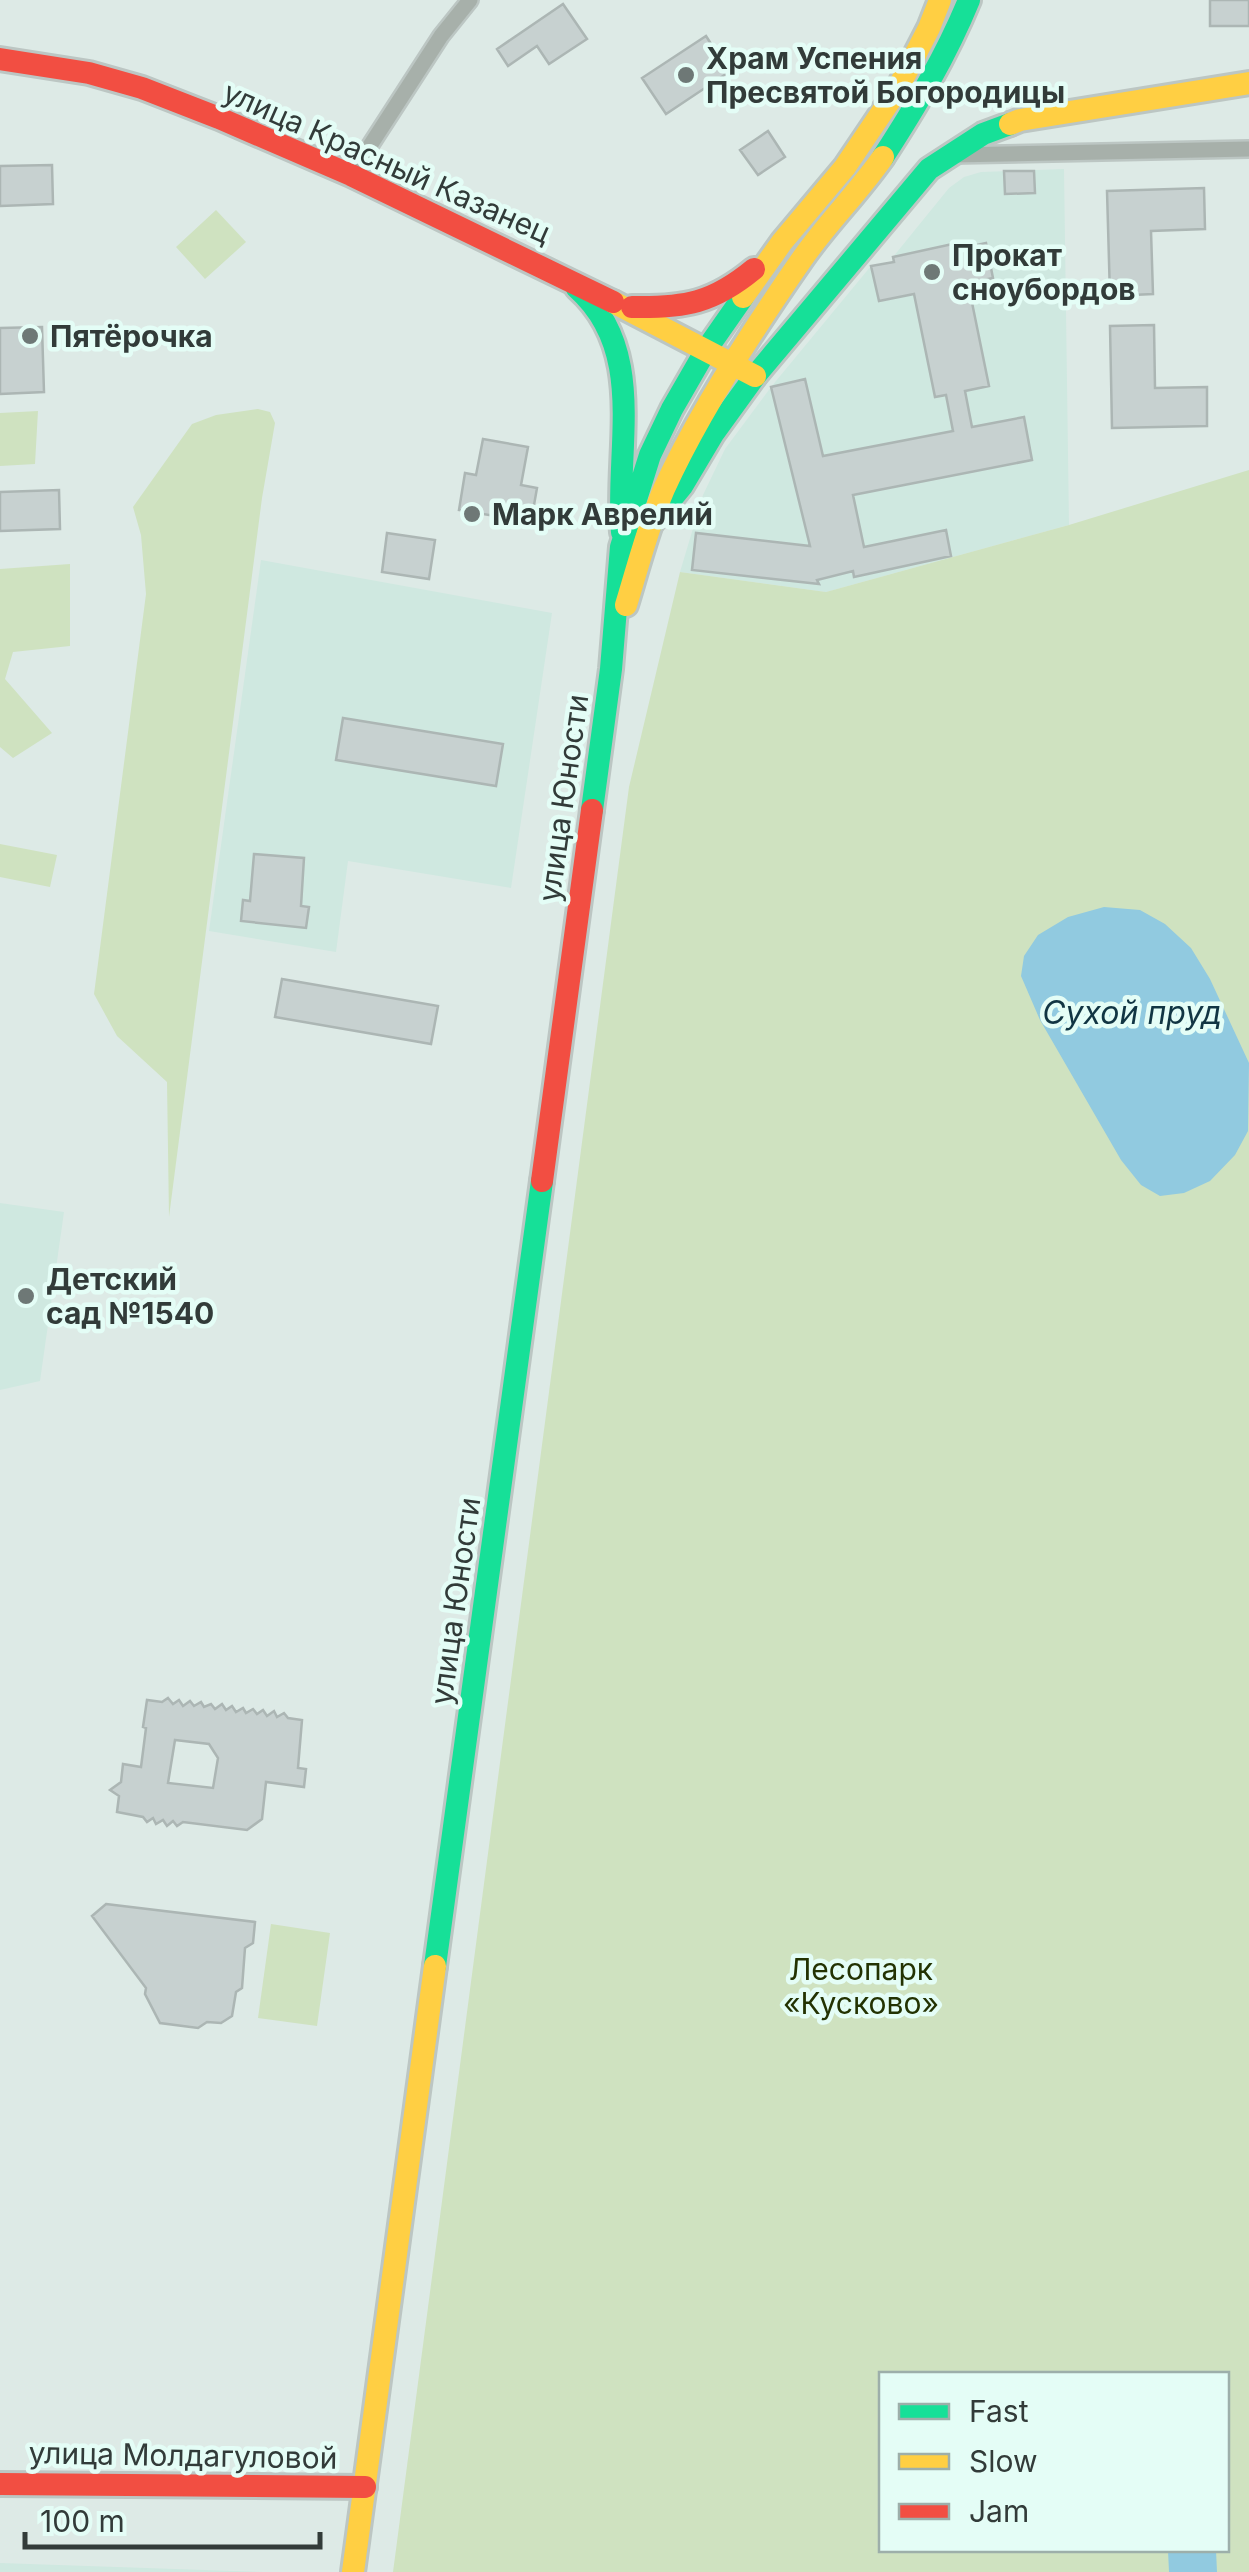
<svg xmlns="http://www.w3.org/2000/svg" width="1249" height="2572" viewBox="0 0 1249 2572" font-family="Inter,sans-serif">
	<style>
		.built { fill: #cfe8e0 }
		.green { fill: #cfe2c0; fill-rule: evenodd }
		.water { fill: #91cae0 }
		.building { fill: #c7d1d0; stroke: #acb6b4; stroke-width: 2.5; fill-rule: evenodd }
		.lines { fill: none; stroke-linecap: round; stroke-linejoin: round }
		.street-casing { stroke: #bcc6c3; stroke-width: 20 }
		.fast-casing { stroke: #bcc6c3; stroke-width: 28 }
		.slow-casing { stroke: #bcc6c3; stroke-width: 28 }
		.jam-casing { stroke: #bcc6c3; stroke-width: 28 }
		.street { stroke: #a7b0aa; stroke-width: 15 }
		.fast { stroke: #16e098; stroke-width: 22 }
		.slow { stroke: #ffcf43; stroke-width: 22 }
		.jam { stroke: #f24e42; stroke-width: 22 }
		.poi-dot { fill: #6e7876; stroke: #e4fdf6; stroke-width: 4 }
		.labels { text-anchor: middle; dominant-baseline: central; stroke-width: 9; stroke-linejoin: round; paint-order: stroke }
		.poi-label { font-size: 30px; font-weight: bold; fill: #323b39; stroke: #e4fdf6; text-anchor: start }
		.street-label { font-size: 30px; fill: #323b39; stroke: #e4fdf6 }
		.park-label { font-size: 30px; fill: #233202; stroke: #e4fdf6 }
		.water-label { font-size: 32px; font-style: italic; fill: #113543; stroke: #e4fdf6 }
	</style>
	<rect width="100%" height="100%" fill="#ddeae6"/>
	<path class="built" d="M1064,169L1069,525L826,592L680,572L703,495L725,449L771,387L871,266L893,262V257L949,188L964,177L981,172Z
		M261,560L552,613L511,888L348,861L336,952L209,931Z
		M0,1203L64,1212L40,1381L0,1390Z
		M0,2563L263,2572H0Z"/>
	<path class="green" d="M216,210L246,242L205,279L176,247Z
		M258,409L270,412L275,423L262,498L169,1217L167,1082L117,1036L94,994L146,594L141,535L133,507L192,424L216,415Z
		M38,411L35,464L0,466V413Z
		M1249,470V2572H393L629,787L680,572L826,592L1069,525ZM882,2374H1226V2550H882Z
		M70,564V646L13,652L5,679L52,733L13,758L0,747V569Z
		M0,844L57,855L50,887L0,877Z
		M271,1924L330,1933L317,2026L258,2018Z"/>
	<path class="water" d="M1104,907L1140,910L1165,924L1191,948L1210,979L1249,1063L1248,1131L1235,1155L1210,1181L1184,1193L1160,1196L1141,1185L1121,1160L1040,1020L1021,976L1024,956L1038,935L1068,917Z
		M1168,2550H1216L1217,2572H1169Z"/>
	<path class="building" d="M1210,0H1249V26H1210Z
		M563,4L587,39L549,64L537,46L508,66L497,49Z
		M706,36L729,72L666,114L642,78Z
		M768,131L785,157L758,175L740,150Z
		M52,165L53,204L0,206V166Z
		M1004,171H1034L1035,193L1005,194Z
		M1204,188L1205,229L1151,231L1153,294L1110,296L1107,191Z
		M957,243L958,249L986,243L993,278L968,283L989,386L965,391L972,427L1024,417L1032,460L853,495L864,547L946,530L951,556L854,577L853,571L817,580L819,584L692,570L696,533L810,546L771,387L805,379L823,456L953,431L946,395L935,397L914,294L879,301L871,266L894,262L893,257Z
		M1154,325L1155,388L1207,387V426L1112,428L1110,326Z
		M42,327L44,392L0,394V328Z
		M483,439L528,447L521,485L537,488L531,522L459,510L465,473L476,475Z
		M59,490L60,529L0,531V492Z
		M387,533L435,540L429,579L382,572Z
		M343,718L503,744L496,786L336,760Z
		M254,854L304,858L301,906L309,907L306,928L241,921L243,900L250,901Z
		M282,979L438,1006L431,1044L275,1017Z
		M168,1698L173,1704L179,1700L183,1706L190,1701L194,1706L201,1702L204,1707L211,1704L215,1709L222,1704L226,1710L232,1706L236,1712L243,1708L246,1713L253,1709L257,1714L263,1710L267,1716L274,1711L277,1717L284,1713L288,1718L302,1720L298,1768L306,1769L304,1787L266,1782L262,1819L247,1830L183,1822L177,1826L173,1821L167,1826L163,1820L156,1824L153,1818L147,1822L143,1817L117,1812L119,1796L110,1790L121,1782L123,1764L141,1767L146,1728L143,1727L147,1700L162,1702ZM175,1740L209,1744L218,1758L213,1788L168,1783Z
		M106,1904L255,1922L253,1943L245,1948L242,1988L236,1992L232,2016L221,2023L207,2022L198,2028L160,2023L145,1994L146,1988L92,1916Z"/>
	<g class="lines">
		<g class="street-casing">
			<path id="street" d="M952,155L1249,149
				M351,175L441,36L470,0"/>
		</g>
		<g class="fast-casing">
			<path id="fast" d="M883,157C916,106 946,56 969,0
				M577,288C648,351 615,448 622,532
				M651,524L682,486L713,434L755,376L929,169L983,134L1010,124
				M592,810L611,669L621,547L650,455L672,409L706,350L743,297
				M435,1966L542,1181"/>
		</g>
		<g class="slow-casing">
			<path id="slow" d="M1010,124L1020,120L1249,83
				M743,297L782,242L845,167L897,90L929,28L940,0
				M613,302L755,376
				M626,605C638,566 648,526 664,489C699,412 754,328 802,259C827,223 858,193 883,157
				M353,2572L435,1966"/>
		</g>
		<g class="jam-casing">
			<path id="jam" d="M0,59L89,73L142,88L219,118L351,175L613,302
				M632,307C685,308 713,303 754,269
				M542,1181L592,810
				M0,2484L365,2487"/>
		</g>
		<use href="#street" class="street"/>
		<use href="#fast" class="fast"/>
		<use href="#slow" class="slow"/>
		<use href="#jam" class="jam"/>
	</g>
	<g class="poi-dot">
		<circle cx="686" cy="75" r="10"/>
		<circle cx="932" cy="272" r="10"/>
		<circle cx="30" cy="336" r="10"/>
		<circle cx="472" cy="514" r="10"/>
		<circle cx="26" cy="1296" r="10"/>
	</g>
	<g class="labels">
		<g class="poi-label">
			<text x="706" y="58">Храм Успения<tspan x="706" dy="34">Пресвятой Богородицы</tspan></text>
			<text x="952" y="255">Прокат<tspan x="952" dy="34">сноубордов</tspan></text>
			<text x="50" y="336">Пятёрочка</text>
			<text x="492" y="514">Марк Аврелий</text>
			<text x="46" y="1279">Детский<tspan x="46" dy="34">сад №1540</tspan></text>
		</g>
		<g class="street-label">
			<text transform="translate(387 162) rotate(24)">улица Красный Казанец</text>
			<text transform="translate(563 798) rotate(-82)">улица Юности</text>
			<text transform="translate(455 1601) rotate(-82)">улица Юности</text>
			<text transform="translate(183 2455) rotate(1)">улица Молдагуловой</text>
		</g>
		<g class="park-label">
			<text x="861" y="1969">Лесопарк<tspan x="861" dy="34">«Кусково»</tspan></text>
		</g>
		<g class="water-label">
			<text x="1132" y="1012">Сухой пруд</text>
		</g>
	</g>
	<rect x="879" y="2372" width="350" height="180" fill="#e4fdf6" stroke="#9dafaa" stroke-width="2.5"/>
	<rect x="899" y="2404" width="50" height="15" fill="#16e098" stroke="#9dafaa" stroke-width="2.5"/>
	<text x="969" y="2422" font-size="30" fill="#323b39">Fast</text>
	<rect x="899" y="2454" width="50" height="15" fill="#ffcf43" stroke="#9dafaa" stroke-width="2.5"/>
	<text x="969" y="2472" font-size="30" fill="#323b39">Slow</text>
	<rect x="899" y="2504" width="50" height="15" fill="#f24e42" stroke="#9dafaa" stroke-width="2.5"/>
	<text x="969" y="2522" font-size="30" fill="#323b39">Jam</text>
	<path d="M25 2532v15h295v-15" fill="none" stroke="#323b39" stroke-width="5"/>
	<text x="40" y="2532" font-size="30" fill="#323b39" stroke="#e4fdf6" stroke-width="8" paint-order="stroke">100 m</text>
</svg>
